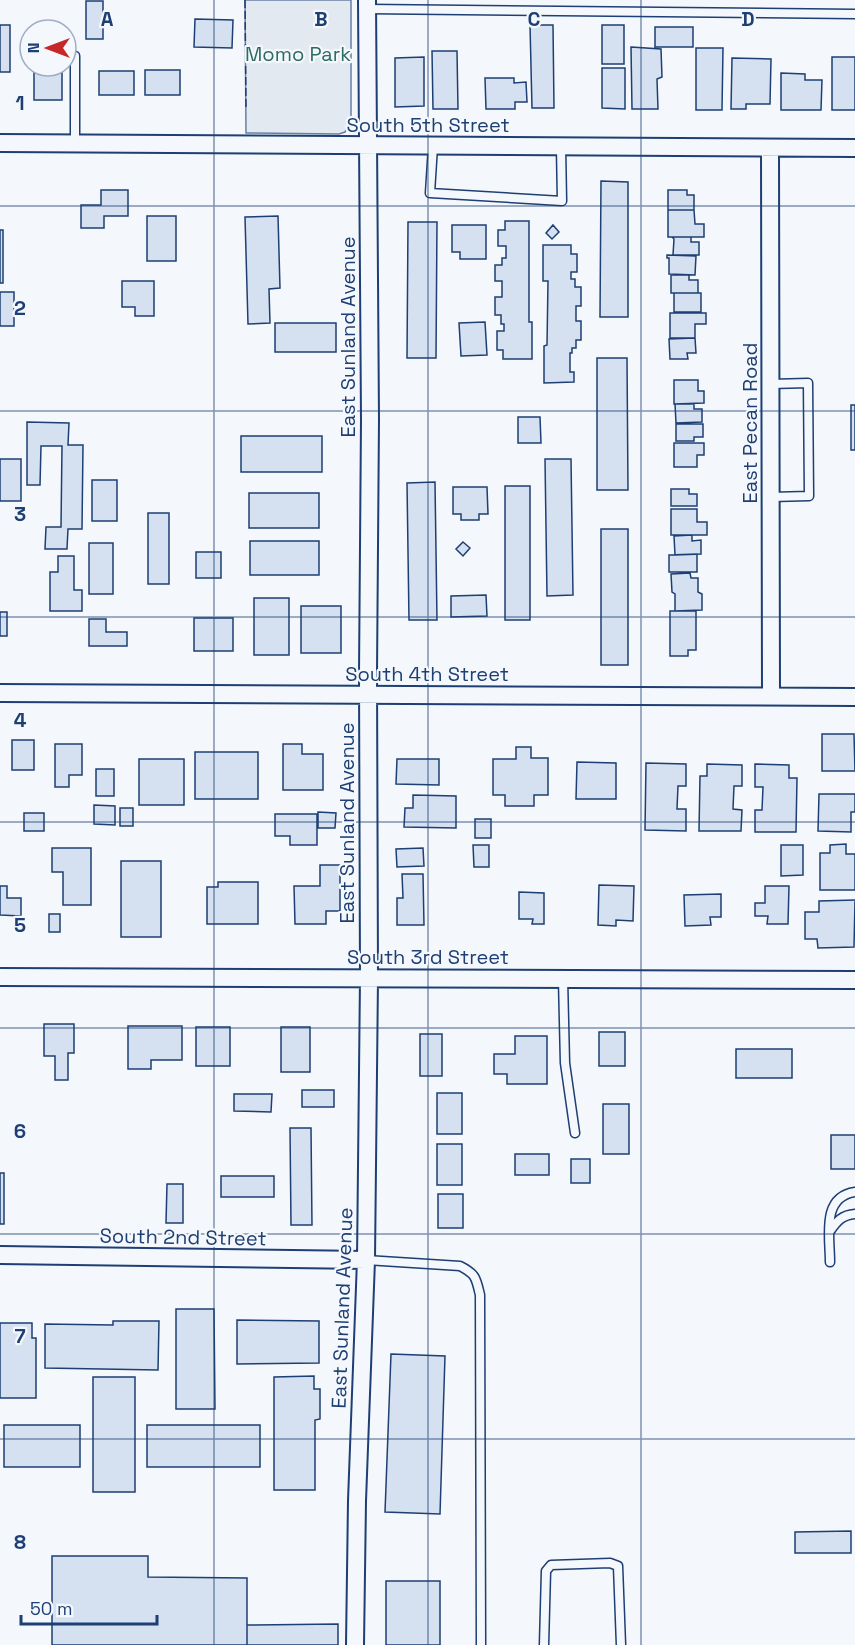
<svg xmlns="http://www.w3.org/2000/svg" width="855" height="1645" viewBox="0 0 855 1645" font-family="'Space Grotesk',sans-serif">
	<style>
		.green { fill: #e3e9f0; stroke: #687fa3; stroke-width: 1.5 }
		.building { fill: #d5e0f0; stroke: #1d3f73; stroke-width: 1.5 }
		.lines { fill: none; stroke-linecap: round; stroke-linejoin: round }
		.lane-casing { stroke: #1d3f73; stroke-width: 11 }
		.street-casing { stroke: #1d3f73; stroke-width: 20 }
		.lane { stroke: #f4f7fb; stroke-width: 8 }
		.street { stroke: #f4f7fb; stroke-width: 16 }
		.fence { stroke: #1d3f73; stroke-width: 1.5; stroke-dasharray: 8 3; stroke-linecap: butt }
		.grid { fill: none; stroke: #1d3f73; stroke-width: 1.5; stroke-opacity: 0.55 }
		.labels { text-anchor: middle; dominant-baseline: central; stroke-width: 4.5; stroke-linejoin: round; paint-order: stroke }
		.park-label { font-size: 20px; fill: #2c6c60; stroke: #f4f7fb }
		.street-label { font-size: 20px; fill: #1d3f73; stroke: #f4f7fb }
		.grid-label { font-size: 20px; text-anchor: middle; font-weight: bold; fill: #1d3f73; stroke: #f4f7fb; stroke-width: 4.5; stroke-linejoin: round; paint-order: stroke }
	</style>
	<rect width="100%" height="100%" fill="#f4f7fb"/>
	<path class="green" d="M245,0H351V123L345,132L339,134L246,133Z"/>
	<path class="building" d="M86,1H103V39H86Z
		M195,19L233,20L232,48L194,47Z
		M0,25H10V72H0Z
		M530,25H553L554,108H532Z
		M602,25H624V64H602Z
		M655,27H693V47H655Z
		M631,47L661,49L662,77L657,79L658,109H632Z
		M696,48H723L722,110H696Z
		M432,51H457L458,109H433Z
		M424,57V106L395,107V58Z
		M832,57H855V110H832Z
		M732,58L771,59L770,104H746V109H731Z
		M34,66H62V100H34Z
		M602,68H625V109L602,108Z
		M145,70H180V95H145Z
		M99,71H134V95H99Z
		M781,73L805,74V80H822L821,110H781Z
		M485,78H514V83L526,82L527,102H515V109H486Z
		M601,181L628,182V317H600Z
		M101,190H128V216H104V228H81V205H101Z
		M668,190H687V195H694V210H668Z
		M668,210H694L695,224H704V237H668Z
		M147,216H176V261H147Z
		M278,216L280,288L269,289L270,323L248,324L245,217Z
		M505,221H529V322H532V359H503V350H497V331H504V324H501V315H495V297H502V281H495V265H502V258H506V246H498V230H505Z
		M408,222H437L436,358H407Z
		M452,225H486V259H460V252H452Z
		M553,225L559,232L552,239L546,233Z
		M0,230H3V283H0Z
		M672,237H691V242H699V255H673L674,239Z
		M543,245H571V254H577V272H571V279H575V287H581V306H576V321H581V340H576V348H572V353H570V372H574V382L544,383V346L547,345L548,281H543Z
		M667,255L696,256L695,275L669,274V258H667Z
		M671,275H689V280H698V293H671Z
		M122,281H154V316H135V307H122Z
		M0,292H14V326H0Z
		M674,293H701V312H674Z
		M670,313H706V324H695V338H670Z
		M485,322L487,355L461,356L459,323Z
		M275,323H336V352H275Z
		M695,338L696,353H687L688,359H670L669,339Z
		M597,358H627L628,490H597Z
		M674,380H698V391H704V403L674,404Z
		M675,404H694V409H702V422L676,423Z
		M851,405H855V450H851Z
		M518,417H540L541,443H518Z
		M27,422L69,423L68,445H83L82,529H68L67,549H45L46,527H61L62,446H41L40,485H27Z
		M676,424H703V437H694V441H676Z
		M241,436H322V472H241Z
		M674,443H704V455H697V467H674Z
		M0,459H21V501H0Z
		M545,459H571L573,595L547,596Z
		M92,480H117V521H92Z
		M435,482L437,620H409L407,483Z
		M505,486H530V620H505Z
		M453,487H487L488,514H479V520H461V514H453Z
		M671,489H689V494H697V506H671Z
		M249,493H319V528H249Z
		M671,509H697V522H707V535H671Z
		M148,513H169V584H148Z
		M601,529H628V665H601Z
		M692,535V541L701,540V554L675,555L674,536Z
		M250,541H319V575H250Z
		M463,542L470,548L463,556L456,549Z
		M89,543H113V594H89Z
		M196,552H221V578H196Z
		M697,554V572H669V555Z
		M58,556H74V590H82V611H50V572H58Z
		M690,573L691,578H698V592L702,594V610L675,611V594L672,592L671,574Z
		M486,595L487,616L451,617V596Z
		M254,598H289V655H254Z
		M301,606H341V653H301Z
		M670,611H696V650H688V656H670Z
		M0,612H7V636H0Z
		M194,618H233V651H194Z
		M89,619H106V632H127V646H89Z
		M822,734H854L855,771H822Z
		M12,740H34V770H12Z
		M55,744H82V775H69V787H55Z
		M283,744H302V754H323V790H283Z
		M516,747H531V758H548V795H534V806H505V795H493V759H516Z
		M195,752H258V799H195Z
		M139,759H184V805H139Z
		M397,759H439V785L396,784Z
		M577,762L616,763V799H576Z
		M646,763L686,764V786H678L677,809H686V831L645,830Z
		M707,764L742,765V786H734L733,809L742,810L741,831H699L700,776H707Z
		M755,764L789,765V778H797L796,832H755V810H762L763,787H755Z
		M96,769H114V796H96Z
		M819,794H855V812H851V832L818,831Z
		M413,795L456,796V828L404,827L405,808H413Z
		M94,805L115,806V825L94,824Z
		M120,808H133V826H120Z
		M318,812L336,813L335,828H318Z
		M24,813H44V831H24Z
		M275,814H317V845H290V836H275Z
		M475,819H491V838H475Z
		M846,844V854H855V890H820V853H830V845Z
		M473,845H489V867H474Z
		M781,845H803V875L781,876Z
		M52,848H91V905H63V872H52Z
		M423,848L424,866L397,867L396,849Z
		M121,861H161V937H121Z
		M320,865H340V911H326V924H295L294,886H320Z
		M402,874H423L424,925H397V898H403Z
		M218,882H258V924H207V887H218Z
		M599,885L634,886L633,921L616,920V926L598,925Z
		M0,886H7V898H21V916L0,915Z
		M765,886H789L788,924H767L768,916H755V903H765Z
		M519,892L544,893V924H532L533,919H519Z
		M721,894V917H710L711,925L685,926L684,895Z
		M855,900L854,947L818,948L817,939H805V912H819V901Z
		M49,914H60V932H49Z
		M44,1024H74V1053H68V1080H55V1056H44Z
		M128,1026H182V1060H151V1069H128Z
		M196,1027H230V1066H196Z
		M281,1027H310V1072H281Z
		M599,1032H625V1066H599Z
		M420,1034H442V1076H420Z
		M515,1036H547V1084H507V1074H494V1054H515Z
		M736,1049H792V1078H736Z
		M302,1090H334V1107H302Z
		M437,1093H462V1134H437Z
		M234,1094H272L271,1112L234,1111Z
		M603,1104H629V1154H603Z
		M290,1128H311L312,1225H291Z
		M831,1135H855V1169H831Z
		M437,1144H462V1185H437Z
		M515,1154H549V1175H515Z
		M571,1159H590V1183H571Z
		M0,1173H4V1224H0Z
		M221,1176H274V1197H221Z
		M167,1184H183V1223H166Z
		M438,1194H463V1228H438Z
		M176,1309H214L215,1409H176Z
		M237,1320L319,1321V1363L237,1364Z
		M113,1321H159L158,1370L45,1368V1324L113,1325Z
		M0,1323H32V1338H36V1398H0Z
		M391,1354L445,1356L440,1514L385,1512Z
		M314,1376V1389H320V1419L315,1420V1490H274V1377Z
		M93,1377H135V1492H93Z
		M4,1425H80V1467H4Z
		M147,1425H260V1467H147Z
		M851,1531V1553H795V1532Z
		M52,1556H148V1577L247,1578V1645H52Z
		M386,1581H440V1645H386Z
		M338,1624V1645H247V1625Z"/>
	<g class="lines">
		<g class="lane-casing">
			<path id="lane" d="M367,9L855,14
				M75,143V56
				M433,146L430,193L562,201L561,147
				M771,384L808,383L809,496L771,497
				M563,979L565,1063L575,1133
				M830,1231C837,1221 842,1215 855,1214
				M366,1260L460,1266C476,1274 476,1278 480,1295L481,1645
				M830,1262C830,1236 821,1197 855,1192
				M544,1645L546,1571L551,1565L610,1563L618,1566L621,1645"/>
		</g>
		<g class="street-casing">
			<path id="street" d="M0,143L855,148
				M770,149L771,696
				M0,693L855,697
				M0,977L855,980
				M0,1255L366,1260
				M355,1645L357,1501L366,1260L369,978L368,674L370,419L367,0"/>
		</g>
		<use href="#lane" class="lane"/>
		<use href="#street" class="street"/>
		<path class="fence" d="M245,0L246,108"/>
	</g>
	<path class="grid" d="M214,0V1645M428,0V1645M641,0V1645M0,206H855M0,411H855M0,617H855M0,822H855M0,1028H855M0,1234H855M0,1439H855"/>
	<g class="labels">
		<g class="park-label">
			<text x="298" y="54">Momo Park</text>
		</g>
		<g class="street-label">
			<text x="428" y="125">South 5th Street</text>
			<text transform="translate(348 337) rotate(-90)">East Sunland Avenue</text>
			<text transform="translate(750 423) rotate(-90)">East Pecan Road</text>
			<text x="427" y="674">South 4th Street</text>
			<text transform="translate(347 823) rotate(-90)">East Sunland Avenue</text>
			<text x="428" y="957">South 3rd Street</text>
			<text transform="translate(183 1237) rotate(1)">South 2nd Street</text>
			<text transform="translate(342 1308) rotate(-88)">East Sunland Avenue</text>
		</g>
	</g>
	<g class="grid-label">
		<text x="107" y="26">A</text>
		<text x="321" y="26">B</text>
		<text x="534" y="26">C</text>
		<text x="748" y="26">D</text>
		<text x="20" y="110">1</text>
		<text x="20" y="315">2</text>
		<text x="20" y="521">3</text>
		<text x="20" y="727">4</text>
		<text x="20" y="932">5</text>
		<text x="20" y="1138">6</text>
		<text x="20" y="1343">7</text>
		<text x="20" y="1549">8</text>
	</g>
	<g transform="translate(48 48) rotate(270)"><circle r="28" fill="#f4f7fb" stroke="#9eadc5" stroke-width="1.5"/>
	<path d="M0-4.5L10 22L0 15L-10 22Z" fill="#c62828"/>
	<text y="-9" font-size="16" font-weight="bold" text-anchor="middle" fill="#1d3f73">N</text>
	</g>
	<path d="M21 1615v9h136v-9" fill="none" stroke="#1d3f73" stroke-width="3"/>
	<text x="30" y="1615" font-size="18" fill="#1d3f73" stroke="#f4f7fb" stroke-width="4.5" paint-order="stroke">50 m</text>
</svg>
